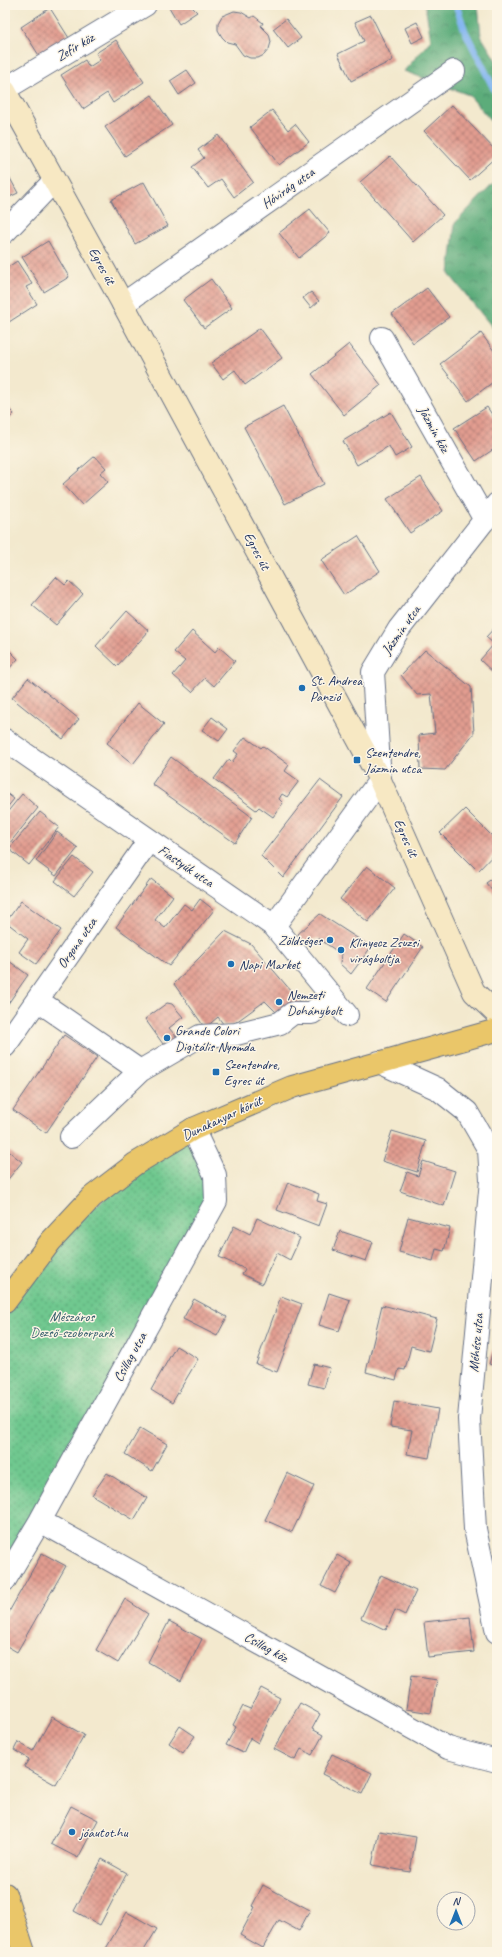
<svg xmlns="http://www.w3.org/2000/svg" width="502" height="1957" viewBox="0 0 502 1957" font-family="Caveat,sans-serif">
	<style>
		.forest { fill: url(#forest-crowns); stroke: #3b6e6c }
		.park { fill: url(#park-dots); stroke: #457c76 }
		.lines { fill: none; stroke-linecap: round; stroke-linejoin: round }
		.stream { stroke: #83b6f0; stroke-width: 7 }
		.building { fill: url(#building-cross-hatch) }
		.street-casing { stroke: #677085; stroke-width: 24 }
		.secondary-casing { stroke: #677085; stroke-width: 24 }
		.primary-casing { stroke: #677085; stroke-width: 24 }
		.street { stroke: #fff; stroke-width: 22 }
		.secondary { stroke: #f7e8c3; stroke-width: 22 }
		.primary { stroke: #eac669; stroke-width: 22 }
		.poi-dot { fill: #1f6fb2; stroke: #fcf5e5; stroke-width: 1.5 }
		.labels { text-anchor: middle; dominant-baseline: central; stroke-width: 3; stroke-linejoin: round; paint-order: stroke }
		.street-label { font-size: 14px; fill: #1b2f5e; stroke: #fcf5e5 }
		.poi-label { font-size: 14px; fill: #1b2f5e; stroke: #fcf5e5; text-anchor: start }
		.park-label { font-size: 14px; fill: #345d6d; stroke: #fcf5e5 }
	</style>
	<defs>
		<pattern id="forest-crowns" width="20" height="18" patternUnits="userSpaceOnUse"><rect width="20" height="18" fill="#5bac7a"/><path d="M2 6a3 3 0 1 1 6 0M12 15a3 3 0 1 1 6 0" fill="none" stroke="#4a8c67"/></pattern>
		<pattern id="park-dots" width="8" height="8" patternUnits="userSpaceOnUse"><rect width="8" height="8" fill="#6fc88f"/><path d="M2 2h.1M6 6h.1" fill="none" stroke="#5aa378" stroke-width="1.8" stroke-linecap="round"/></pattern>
		<pattern id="building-cross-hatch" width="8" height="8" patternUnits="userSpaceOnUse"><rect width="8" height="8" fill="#e29d90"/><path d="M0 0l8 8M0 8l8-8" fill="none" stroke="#b68079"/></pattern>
	</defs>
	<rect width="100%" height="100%" fill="#fcf5e5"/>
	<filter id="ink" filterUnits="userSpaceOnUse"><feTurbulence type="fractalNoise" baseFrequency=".025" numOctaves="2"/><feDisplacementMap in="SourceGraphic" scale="8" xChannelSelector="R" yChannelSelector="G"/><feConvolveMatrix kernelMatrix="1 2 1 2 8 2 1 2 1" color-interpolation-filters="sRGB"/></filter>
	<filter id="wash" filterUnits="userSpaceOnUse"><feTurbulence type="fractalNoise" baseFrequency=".012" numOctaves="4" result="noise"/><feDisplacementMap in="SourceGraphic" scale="16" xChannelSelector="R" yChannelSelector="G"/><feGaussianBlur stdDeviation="0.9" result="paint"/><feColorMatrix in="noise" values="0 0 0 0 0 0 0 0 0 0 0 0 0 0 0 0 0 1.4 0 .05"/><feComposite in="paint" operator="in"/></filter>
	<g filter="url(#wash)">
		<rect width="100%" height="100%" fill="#f3e9ce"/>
		<path class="forest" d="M425,5H478L481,36L497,62V128L469,95L404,71L431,40Z
			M497,180V333L449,274L455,223Z"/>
		<path class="park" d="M193,1129L216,1201L5,1580V1302L51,1241Z"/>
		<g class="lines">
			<path class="stream" d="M456,5L465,31L497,95"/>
		</g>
		<g id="blocks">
			<path class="building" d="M173,5H190L197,12L179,24L169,7Z
				M50,8L69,38L40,57L21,27Z
				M234,11L241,12L251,18L254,16L263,23L261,26L269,34L271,42L269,49L264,55L258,58H250L243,55L235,44L227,42L222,37L218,30V23L222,16Z
				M371,15L393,60L351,81L338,54L364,41L355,22Z
				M286,19L301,38L288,48L273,29Z
				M417,22L424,37L412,43L405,28Z
				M116,40L144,82L113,103L107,93L83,109L61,75L85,60L89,67L100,60L96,53Z
				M187,70L196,83L179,95L170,81Z
				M152,95L172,125L125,156L105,127Z
				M452,105L497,152V156L470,180L424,131Z
				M272,110L288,130L295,124L309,142L279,165L250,127Z
				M218,135L253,182L234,197L221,179L208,188L192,167L204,158L198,150Z
				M390,156L443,215L413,242L360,182Z
				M5,169L18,193L5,199Z
				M144,182L168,226L135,244L111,200Z
				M310,209L330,233L299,258L279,233Z
				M48,241L69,277L44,292L22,257Z
				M17,261L32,284L26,287L37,304L9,322L5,315V269Z
				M211,279L232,308L204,328L183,300Z
				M427,288L449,317L413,343L392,314Z
				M311,292L319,301L311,308L303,298Z
				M260,328L282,358L245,385L235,370L223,379L211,363Z
				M481,333L497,355V379L468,401L440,364Z
				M349,344L381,385L344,415L312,374Z
				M5,405L14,414L5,422Z
				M283,406L324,484L285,504L244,427Z
				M487,407L497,422V447L476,461L454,428Z
				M391,412L412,447L395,457L389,446L357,465L343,441Z
				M95,456L106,468L100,473L108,482L82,505L63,484Z
				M421,477L443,511L410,533L387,499Z
				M358,536L380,571L344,595L321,560Z
				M56,577L65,585L69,581L83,594L56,625L32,605Z
				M127,611L149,631L117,666L96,646Z
				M497,625V676L480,660L494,644L486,637Z
				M192,631L215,652L219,647L235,661L214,686L205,678L192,692L173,675L185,661L174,652Z
				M5,646L18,659L5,673Z
				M425,650L471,687L474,733L445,770L420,769L419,735L435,733L431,694L417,695L401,675Z
				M28,678L79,719L63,739L12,698Z
				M138,703L164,724L133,764L107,743Z
				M212,717L228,729L219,741L202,730Z
				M245,737L261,748L263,746L289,765L285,771L299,781L287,797L282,794L279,799L283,803L273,817L259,807L256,810L214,779L229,759L232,762L238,754L234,751Z
				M171,757L252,817L235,843L152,784Z
				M320,780L343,797L283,878L261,856Z
				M5,792L14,799L5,810Z
				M22,794L38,808L9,844L5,840V815Z
				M465,809L497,841V851L478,871L440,833Z
				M40,812L59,827L29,865L9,849Z
				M57,832L78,848L56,876L36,861Z
				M74,857L93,872L74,896L55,881Z
				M367,866L395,888L368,922L340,899Z
				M497,875V897L486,883Z
				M151,879L173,896L155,920L165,928L184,904L192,910L200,899L214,910L169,966L116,927Z
				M21,901L61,930L36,964L19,952L28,939L6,922Z
				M320,914L371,947L351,974L340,964L341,954L318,938L305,943L298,934Z
				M225,931L251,944L303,1005L282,1018L265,1001L232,1025H224L218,1017L205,1028L174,984Z
				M404,934L423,947L386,1002L367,989Z
				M5,958L28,975L5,1008Z
				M167,1003L172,1004L183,1017L169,1028L179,1040L171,1047L163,1044L145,1019Z
				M64,1035L97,1057L46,1133L13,1110Z
				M392,1131L426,1141L417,1172L382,1161Z
				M5,1148L22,1162L5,1183Z
				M423,1161L455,1171L444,1206L400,1191L407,1172L418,1176Z
				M288,1182L319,1194L317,1201L327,1204L319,1226L277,1210Z
				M408,1217L450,1228L444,1251L436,1249L433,1261L399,1252Z
				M257,1218L300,1238L290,1260L277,1253L262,1284L242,1274L245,1269L219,1257L234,1226L250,1234Z
				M340,1231L373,1242L366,1261L333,1250Z
				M329,1293L350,1300L339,1331L319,1325Z
				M281,1296L302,1304L277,1372L256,1364Z
				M194,1299L227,1317L217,1336L183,1319Z
				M382,1305L437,1319L429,1351L411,1346L405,1370L399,1369L396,1380L366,1372Z
				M495,1345L497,1346V1367L489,1364Z
				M176,1346L198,1359L172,1403L151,1390Z
				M314,1364L330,1368L324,1388L308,1384Z
				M394,1401L438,1409L429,1458L407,1454L412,1430L390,1427Z
				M140,1428L167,1444L152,1471L125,1454Z
				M107,1473L147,1498L134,1520L92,1495Z
				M287,1473L314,1486L292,1532L265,1520Z
				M42,1553L66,1566L17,1652L5,1645V1619Z
				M337,1555L351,1563L335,1593L321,1586Z
				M381,1575L416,1591L405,1615L395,1610L386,1630L361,1618Z
				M125,1599L148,1614L118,1663L96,1650Z
				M470,1617L474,1652L428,1657L424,1622Z
				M169,1621L202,1639L181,1681L148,1662Z
				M411,1676L437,1680L431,1713L406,1709Z
				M261,1688L280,1698L258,1743L250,1738L243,1753L226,1745L236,1727L233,1725L243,1706L250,1709Z
				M300,1703L320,1714L312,1729L323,1735L312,1755L301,1749L295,1760L274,1749Z
				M52,1717L84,1735L56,1785L24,1767L29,1759L14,1750L18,1742L33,1751Z
				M180,1726L195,1736L183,1753L169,1743Z
				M332,1754L372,1773L362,1794L322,1774Z
				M71,1806L98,1820L78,1858L51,1844Z
				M379,1831L416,1837L410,1872L372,1865Z
				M102,1859L127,1873L100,1925L74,1911Z
				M263,1885L310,1910L299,1931L279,1920L263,1948L240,1935L255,1907L252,1906Z
				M127,1912L157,1929L143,1952H104Z"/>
		</g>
	</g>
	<g filter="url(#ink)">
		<use href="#blocks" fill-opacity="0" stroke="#677085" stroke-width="1"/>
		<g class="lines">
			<g class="street-casing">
				<path id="street" d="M5,89L145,5
					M5,232L54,181
					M123,304L454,71
					M382,338L485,520
					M5,740L274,926L347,1015
					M274,926L380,780L373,672L399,629L497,504
					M37,1000L140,1071
					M5,1046L149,840
					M379,1062L438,1089L467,1112L489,1150L491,1180L469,1419L475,1529L497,1632
					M71,1137L140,1071L200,1036L236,1034L280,1023L293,1013H312L331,996
					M40,1521L448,1748L497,1761
					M5,1580L40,1521L216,1201L215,1175L193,1129"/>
			</g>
			<g class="secondary-casing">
				<path id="secondary" d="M5,91L123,304L380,780L474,992L497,1014"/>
			</g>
			<g class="primary-casing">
				<path id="primary" d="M5,1302L51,1241L92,1197L135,1164L193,1129L292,1087L497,1030
					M5,1894L24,1952"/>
			</g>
			<use href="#street" class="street"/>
			<use href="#secondary" class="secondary"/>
			<use href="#primary" class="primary"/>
		</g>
	</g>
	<g class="poi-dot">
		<circle cx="302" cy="688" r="4"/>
		<rect x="353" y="756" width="8" height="8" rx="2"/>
		<circle cx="330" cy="940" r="4"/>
		<circle cx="341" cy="950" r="4"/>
		<circle cx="231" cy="964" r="4"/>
		<circle cx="279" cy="1002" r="4"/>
		<circle cx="167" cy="1038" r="4"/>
		<rect x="212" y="1068" width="8" height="8" rx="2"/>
		<circle cx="72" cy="1832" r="4"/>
	</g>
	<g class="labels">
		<g class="street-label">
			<text transform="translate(75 47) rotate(-31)">Zefír köz</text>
			<text transform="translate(288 188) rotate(-35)">Hóvirág utca</text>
			<text transform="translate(102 266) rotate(61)">Egres út</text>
			<text transform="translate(434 429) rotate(61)">Jázmin köz</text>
			<text transform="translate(257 551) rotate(62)">Egres út</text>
			<text transform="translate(401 630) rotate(-55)">Jázmin utca</text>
			<text transform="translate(406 838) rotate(66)">Egres út</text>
			<text transform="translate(186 866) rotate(34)">Fiastyúk utca</text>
			<text transform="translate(77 943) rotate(-55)">Orgona utca</text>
			<text transform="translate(222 1118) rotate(-25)">Dunakanyar körút</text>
			<text transform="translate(476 1343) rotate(-85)">Méhész utca</text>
			<text transform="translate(130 1357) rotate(-61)">Csillag utca</text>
			<text transform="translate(266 1647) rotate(29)">Csillag köz</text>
		</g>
		<g class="poi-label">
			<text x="310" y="680">St. Andrea<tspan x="310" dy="16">Panzió</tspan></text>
			<text x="365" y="752">Szentendre,<tspan x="365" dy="16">Jázmin utca</tspan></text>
			<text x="322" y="940" text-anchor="end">Zöldséges</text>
			<text x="349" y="942">Klinyecz Zsuzsi<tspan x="349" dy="16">virágboltja</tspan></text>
			<text x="239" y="964">Napi Market</text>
			<text x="287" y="994">Nemzeti<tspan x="287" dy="16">Dohánybolt</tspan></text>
			<text x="175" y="1030">Grande Colori<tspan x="175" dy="16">Digitális Nyomda</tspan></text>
			<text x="224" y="1064">Szentendre,<tspan x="224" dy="16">Egres út</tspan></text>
			<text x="80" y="1832">jóautot.hu</text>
		</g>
		<g class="park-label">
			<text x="72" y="1316">Mészáros<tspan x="72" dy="16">Dezső-szoborpark</tspan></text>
		</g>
	</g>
	<rect width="502" height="1957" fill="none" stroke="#fcf5e5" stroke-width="20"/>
	<g transform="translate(456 1911)"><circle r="19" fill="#fcf5e5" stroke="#a2a6af"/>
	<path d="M0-3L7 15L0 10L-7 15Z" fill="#1f6fb2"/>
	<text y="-6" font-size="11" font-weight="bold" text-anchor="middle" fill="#1b2f5e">N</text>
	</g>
</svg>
